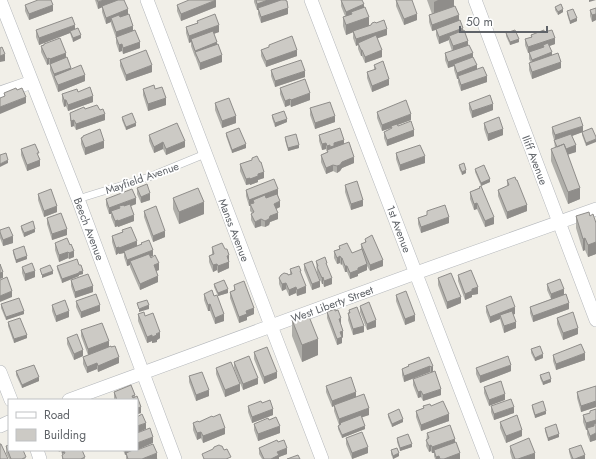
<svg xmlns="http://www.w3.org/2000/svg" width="596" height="459" viewBox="0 0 596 459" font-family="Jost,sans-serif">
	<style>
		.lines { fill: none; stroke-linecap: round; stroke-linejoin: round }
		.lane-casing { stroke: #b5b8bc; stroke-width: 8 }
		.street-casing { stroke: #b5b8bc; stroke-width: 14 }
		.lane { stroke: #fff; stroke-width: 7 }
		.street { stroke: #fff; stroke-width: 13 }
		.wall { fill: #afaea9 }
		.shaded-wall { fill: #8f8d8a }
		.building { fill: #cccac5; stroke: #8f8d8a }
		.labels { text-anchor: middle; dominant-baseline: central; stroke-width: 3.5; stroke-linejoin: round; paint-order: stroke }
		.street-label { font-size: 11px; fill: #5f6368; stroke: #fff }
	</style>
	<rect width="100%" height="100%" fill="#f1efe8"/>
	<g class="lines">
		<g class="lane-casing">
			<path id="lane" d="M78,199L149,177L205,154"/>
		</g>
		<g class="street-casing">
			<path id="street" d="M0,0L78,199L175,459
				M147,0C204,153 264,306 322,459
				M311,0L487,459
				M475,0L596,320
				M0,93L32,82
				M0,372L11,400
				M69,400L416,273L596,209
				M0,426L9,422
				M37,450L40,459"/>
		</g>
		<use href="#lane" class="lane"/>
		<use href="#street" class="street"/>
	</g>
	<path class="wall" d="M95,0H124L133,31L140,48L123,54L122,51L119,52L116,43V38L111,24V22L106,24L102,12V7L98,9Z
		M254,0H286L288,14L261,23L258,14V10H257L254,2Z
		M341,0L364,8L369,25L387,35L377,38L382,57L365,63L362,56H361L358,49V45L356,46L353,38V32L346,35L343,26V17L345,16L341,6Z
		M396,0L417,20L404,25L396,6Z
		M427,0H454V6L459,21L463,30L468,45L477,69L487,82L461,91L458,82V79H457L454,70V66L448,68L445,60V53L452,51L449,42V40L439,44L436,35V30L432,31L429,22V15L432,14Z
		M25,5L53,11L29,20L25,11Z
		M177,5L216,7L181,21L177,11Z
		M555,7L563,12L558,15L555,10Z
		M596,8V20L592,22L590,16V10Z
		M567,11L577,21L570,24L567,14Z
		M197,21L219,32L213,34L222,62L200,70L195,56V57L191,46V42L189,43L186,33V27L197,23Z
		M75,29L81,38L73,42L70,33L39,45L36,37V30Z
		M544,32L555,44L549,46L552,55L561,68L532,79L529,70V63H531L529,59V53H528L525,45V39L531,37V35Z
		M506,33L519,42L510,45L506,36Z
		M44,44L66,58L71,69L85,81L58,92L50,70V65L49,64L47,65L41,52V46L44,45Z
		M269,45L297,56L266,67L261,56V50L269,47Z
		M120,60L152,72L126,81L120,66Z
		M374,65L389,85L372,92L367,78V72L374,70Z
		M271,70L305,77L275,87L271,76Z
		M280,88L310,100L291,107L290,105L285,107L280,94Z
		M143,89H155L166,105L148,111L143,95Z
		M78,92L93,102L68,111L66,106L64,107L62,101V94Z
		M215,103L236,123L222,128L215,110Z
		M469,103L493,110L472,118L469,109Z
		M310,108L335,122L315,129L310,115Z
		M85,109L100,110L105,120L76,130L74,126L71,127L70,119V113Z
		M377,112L411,120L397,125L414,136L387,146L384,138V132L391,129V128L382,131L377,118Z
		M272,115L287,122L275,127L272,118Z
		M122,117L136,126L126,130L122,120Z
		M484,123L503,135L488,141L484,129Z
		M552,127L583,132L592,128L586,146L582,135V132L572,136L576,152L568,154L580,199L568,204L551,161V149L555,148L554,140L552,133Z
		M226,133L246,148L232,153L226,136Z
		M149,135L185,147L166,155L163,149L154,153L149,141Z
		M319,135L344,143L354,163L342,168L340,171L337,173L333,171L326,174L321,162V155L327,152L326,149L322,150L319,141Z
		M83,136L104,148L85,155L81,144V138L83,137Z
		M285,137L299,148L288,151L285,140Z
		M21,149L39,157L40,166L27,171L21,155Z
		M396,153L425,163L400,171L396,159Z
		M252,158L264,178L258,180V182L250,185V184L246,185L240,171V164L252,160Z
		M459,165L466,173L462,175L459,168Z
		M475,169L490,182L481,186L475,172Z
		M507,180H516L527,211L507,219L498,196V190L507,186Z
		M345,185L363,206L351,210L345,192Z
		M479,187L494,224L485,227L477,209L474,210L470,199V192L479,188Z
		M137,188L150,200L141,203L137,194Z
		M246,190L278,195L280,207L276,209L278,219L270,222L269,225L265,227L261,226L255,228L251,220V214L252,213L250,211V206H249L246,196Z
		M38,194L57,212L44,217L38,200Z
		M173,198L204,214L179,224L173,209Z
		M106,199L136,204L131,206L134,221L118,227V226L115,227L111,217V214H109L106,205Z
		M144,211L165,237L153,242L144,217Z
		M427,215L449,223L421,233L418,224V218Z
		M576,216H590L596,223V254L588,257L585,250L583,251L576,228Z
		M47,218L67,235L52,240L47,224Z
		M21,226L35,232L24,237L21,229Z
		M0,230L13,243L3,246L0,238Z
		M122,230L137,246L141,245V243L153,256L150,257L159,270L156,271L158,282L140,290L130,267V265L127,266L124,257V253L119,254V253L116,255L112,242V236L122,232Z
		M365,239L383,266L370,271L367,266V270L358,274V276L350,279L347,272H345L342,264L341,265L340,263L337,264L334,258V251L339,249V246L352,253L361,250V244L365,243Z
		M55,243L70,245L74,257L69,259L68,258L59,262L55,250Z
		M212,247L229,262V268L218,273L217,270L213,272L209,262V256L212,254Z
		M13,250L27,259L16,263L13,253Z
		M316,261L327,266L332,284L324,287L323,284H322L317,273Z
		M304,264L320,287L312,290L304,270Z
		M79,265L83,274L79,275V276L62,283L57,269V266Z
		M22,267L35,277L25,281L22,273Z
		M290,269L301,275L306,293L297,296L296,293L289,296L286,289L282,291L279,284V278L290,275Z
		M458,275L478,294L472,295V297L465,300L458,281Z
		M438,278L461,303L447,309L438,285Z
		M71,280L93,292L75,298L71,286Z
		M214,284L228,293L218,296L214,287Z
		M547,284L564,295L569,309L533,322L530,313V307L551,299L547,290Z
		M234,285L254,314L247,317V320L239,323L230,298V292L234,290Z
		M204,294L224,321L215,324L210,311H208L204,300Z
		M396,295L415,321L405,325L396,301Z
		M76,301L100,311L81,318L76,307Z
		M1,304L24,314L6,320L1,308Z
		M52,305L69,317L56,322L52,311Z
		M360,306L376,327L367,330L360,312Z
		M486,306L515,314H513L516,328L504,333L500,319L490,323L486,312Z
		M349,310L364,332L353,335L348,320Z
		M327,312L341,324L343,337L342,338V343L337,345L327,318Z
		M138,314L145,316L160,338L157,340V342L152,343V341L147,343L138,321Z
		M557,318L578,334L563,340L557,324Z
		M292,320L318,355L302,362L292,336Z
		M8,322L27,338L14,343L8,326Z
		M81,330L109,347L119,363L98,372L97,369L87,373L83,364V357L88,355L81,336Z
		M67,338L83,356L74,360L67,344Z
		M531,349L543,358L535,361L531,353Z
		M254,352L277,378L264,384L254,359Z
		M553,355L585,360L556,370L553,361Z
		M234,362L258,384L243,390L234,368Z
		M408,365L433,366L431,373L430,372L404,382L402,375V369L408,366Z
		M216,368L240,391L225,397L216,374Z
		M476,368L511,371L480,383L476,374Z
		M16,371L39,381L22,388L16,375Z
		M540,375L551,382L543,385L540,378Z
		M189,376L209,396L196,401L189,382Z
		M413,379L441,395L423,401L421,397L418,398L413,385Z
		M501,381L489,406L484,393V387Z
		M131,385L135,395V397L137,396L141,407V413L138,414L137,416V400H114V392Z
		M326,386L356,397L369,415L362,417L365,429L342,438L338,429V426L339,425L334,411V406L332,407L326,392Z
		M596,386V407L581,412L577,398V392Z
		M262,403L273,415L252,423L248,412V406Z
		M532,405L546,414L535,418L532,408Z
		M423,406H431L449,421L421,431L416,417V411L423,408Z
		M491,406L514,413L494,420L491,412Z
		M596,409V440L590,442L587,434V429L586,430L583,422V415L590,413V411Z
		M388,414L403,422L392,427L388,417Z
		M269,420L280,433L258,441L254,430V424Z
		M199,422L225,434L203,443L201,438L197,440L193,430V423Z
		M500,422L522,436L506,443L500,428Z
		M545,428L559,437L548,441L545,431Z
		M427,433L455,443L460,459H435L434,456V453H432L431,451L429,452L426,446Z
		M346,438L368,453L352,459L346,444Z
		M397,438L412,447L400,451L397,442Z
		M278,442L287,454L279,457V459H262L259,454V448Z
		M6,446L26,459H9L6,453Z
		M510,446L535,459H512L510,452Z
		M569,449L585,459H571L569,452Z
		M58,450H82L85,459H62V455L64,454V453L62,454L61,451L59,452Z
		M123,450H137L158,459H126V454L125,455Z
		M391,450L399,456L393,459L391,454Z"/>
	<path class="shaded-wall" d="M104,0H120L98,9V2Z
		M216,0V7L181,21V14Z
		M268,0H283L258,8V10H257V4Z
		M438,0H454V10L434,18V2Z
		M589,0H596L589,2Z
		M364,4V10L351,12V16L346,18V12Z
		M53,5V11L29,20V14Z
		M288,8V14L261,23V17Z
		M128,9V16L113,22L111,18V22L106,24V18Z
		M563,9V12L558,15V12Z
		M417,14V20L404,25V19Z
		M596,14V20L592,22V15Z
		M459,15V22L432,31V25Z
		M369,17V26L346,35V25Z
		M577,18V21L570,24V21Z
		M75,25V32L70,31V33L39,45V38Z
		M219,25V32L191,42V39V42L189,43V36Z
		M133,26V32L116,38V32Z
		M463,28V35L449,36V40L439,44V37Z
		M387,29V35L359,45L358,43V45L356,46V39Z
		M81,35V38L73,42V38Z
		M555,38V44L544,48L543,45V48L528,53V47Z
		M519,39V42L510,45V42Z
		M468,41V47L453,52V46Z
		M140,42V48L123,54V48Z
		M217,42V49L195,52V57V51Z
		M122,44V51L119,52V45Z
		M297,50V56L266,67V61Z
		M361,50H362V56H361Z
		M382,50V57L365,63V57Z
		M552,52V58L532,66V60Z
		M66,53V59L50,64V59Z
		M473,53V59L454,64V66L448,68V62Z
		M5,54V61L0,62V56Z
		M222,55V62L200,70V63Z
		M49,58V64L47,65V59Z
		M561,62V68L532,79V72Z
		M152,65V72L126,81V75Z
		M477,65V72L458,76V79H457V73Z
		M71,68V74L54,76V81V74Z
		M305,71V77L275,87V81Z
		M85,75V81L58,92V85Z
		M487,76V82L461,91V85Z
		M389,79V85L372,92V86Z
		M310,93V100L291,107V100Z
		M93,96V102L68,111V105Z
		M26,97V103L0,114V107Z
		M166,98V105L148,111V104Z
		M290,99V105L285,107V101Z
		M64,100H66V106L64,107Z
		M493,104V110L472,118V111Z
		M105,114V120L76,130V124Z
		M411,114V120L392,127L391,126V128L382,131V125Z
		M236,116V123L222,128V121Z
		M335,116V122L315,129V123Z
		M287,119V122L275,127V123Z
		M74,120V126L71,127V121Z
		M136,123V126L126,130V127Z
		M583,126V132L555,142V135Z
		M503,129V135L488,141V134Z
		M414,130V136L387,146V140Z
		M596,139V142L586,146V143Z
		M344,140V146L330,153V147L334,143Z
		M104,141V148L85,155V148Z
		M185,141V147L166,155V149Z
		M163,142V149L154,153V147Z
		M326,143V149L322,150V144Z
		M246,144V148L232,153V150Z
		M299,145V148L288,151V148Z
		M330,145V151L327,150V152V146Z
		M576,145V152L558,158V152Z
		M425,156V163L400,171V165Z
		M354,157V163L342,168L340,171L337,173V166L342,162Z
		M8,160V163L0,167V164Z
		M40,160V166L27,171V165Z
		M333,165V171L326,174V168Z
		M466,170V173L462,175V172Z
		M264,172V178L258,180V182L250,185V179L258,174Z
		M250,178V184L246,185V179Z
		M490,179V182L481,186V183Z
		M580,188V199L568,204V192Z
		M278,189V195L254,204L253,200V205L250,204V206H249V200Z
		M150,193V200L141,203V197Z
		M136,198V204L120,210L119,206V211H111V214H109V208Z
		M363,200V206L351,210V204Z
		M280,201V207L274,210V204Z
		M204,202V214L179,224V212Z
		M477,203V209L474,210V204Z
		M527,205V211L507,219V212Z
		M57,206V212L44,217V211Z
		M278,213V219L270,222L269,225L265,227V221L270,216Z
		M134,215V221L118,227V221Z
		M449,217V223L421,233V227Z
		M494,217V224L485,227V221Z
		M261,219V226L255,228V222Z
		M118,220V226L115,227V221Z
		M35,229V232L24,237V233Z
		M67,229V235L52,240V234Z
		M165,231V237L153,242V236Z
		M13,236V243L3,246V240Z
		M585,238V250L583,251V239Z
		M137,241V248L124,251V253L119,254V248Z
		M596,242V254L588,257V245Z
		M119,247V253L116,255V248Z
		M153,250V256L131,264L130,261V265L127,266V260Z
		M74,251V257L69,259V253Z
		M68,252V258L59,262V255Z
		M229,255V262L227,263V256Z
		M27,256V259L16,263V260Z
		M340,256V263L337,264V258Z
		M341,258H342V264L341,265Z
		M383,260V266L370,271V265Z
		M229,262V268L218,273V266Z
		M159,263V270L154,272V265Z
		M217,264V270L213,272V265Z
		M367,264V270L358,274V276L350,279V273L358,268Z
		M345,266H347V272H345Z
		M35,271V277L25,281V274Z
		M53,271V274L42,278V275Z
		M83,271V274L79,275V276L62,283V279Z
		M3,272V278L0,279V273Z
		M158,276V282L140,290V284Z
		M323,277V284H322V278Z
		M332,278V284L324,287V281Z
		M320,281V287L312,290V284Z
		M286,283V289L282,291V284Z
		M93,286V292L75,298V292Z
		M306,286V293L297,296V290Z
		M296,287V293L289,296V290Z
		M478,287V294L472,295V297L465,300V294L472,289Z
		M228,289V293L218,296V293Z
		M564,289V295L551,300V294Z
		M12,291V297L0,302V296Z
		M461,297V303L447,309V302Z
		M569,303V309L533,322V316Z
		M210,304V311H208V305Z
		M100,305V311L81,318V312Z
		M149,305V309L139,312V309Z
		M515,307V314L502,319L500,315V319L490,323V317Z
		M254,308V314L247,317V320L239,323V317L246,311Z
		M24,311V314L6,320V317Z
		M69,311V317L56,322V316Z
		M224,314V321L215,324V318Z
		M415,315V321L405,325V319Z
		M341,318V324L339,325V319Z
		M376,320V327L367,330V324Z
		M516,322V328L504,333V326Z
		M364,326V332L353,335V329Z
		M578,328V334L563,340V333Z
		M343,331V337L342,338V343L337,345V339L340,332Z
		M160,332V338L157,340V342L152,343V337L156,334Z
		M27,335V338L14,343V339Z
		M152,335V341L147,343V337Z
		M318,339V355L302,362V345Z
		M109,341V347L88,355V349Z
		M83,350V356L74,360V354Z
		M585,353V360L556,370V364Z
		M543,354V358L535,361V358Z
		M119,357V363L98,372V366Z
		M97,363V369L87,373V367Z
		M511,365V371L480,383V376Z
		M430,366V372L404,382V376Z
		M433,366V372L431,373V367Z
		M277,372V378L264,384V377Z
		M39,377V381L22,388V385Z
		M258,378V384L243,390V384Z
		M551,379V382L543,385V382Z
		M240,384V391L225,397V390Z
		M441,389V395L423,401V395Z
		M209,390V396L196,401V395Z
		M421,391V397L418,398V392Z
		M356,392V398L334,405V406L332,407V401Z
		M505,394V400L489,406V400Z
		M596,401V407L581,412V406Z
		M141,407V413L138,414L137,416V408Z
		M514,407V413L494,420V414Z
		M369,408V415L339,425V419Z
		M273,409V415L252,423V417Z
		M546,411V414L535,418V415Z
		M449,414V421L421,431V425Z
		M403,419V422L392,427V424Z
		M596,420V426L594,424V427L586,430V423Z
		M146,423V429L137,433V426Z
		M280,426V433L258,441V434Z
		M365,426V429L342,438V435Z
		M225,428V434L203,443V436Z
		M522,430V436L506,443V436Z
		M201,432V438L197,440V433Z
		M596,433V440L590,442V436Z
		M559,434V437L548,441V438Z
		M153,437V443L137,450V443Z
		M455,439V445L434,450V453H432V447Z
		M412,444V447L400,451V448Z
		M431,445V451L429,452V446Z
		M368,447V453L352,459V453Z
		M287,448V454L279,457V459H271L277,452Z
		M62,450H72L64,451V453L62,454Z
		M125,450H136L125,455Z
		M157,453V459H142Z
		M399,453V456L393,459V456Z
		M460,453V459H444Z
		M535,453V459H518Z
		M585,455V459H575Z
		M439,456V459H436V457Z"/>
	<path class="building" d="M38,0H51L53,5L29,14L25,5Z
		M97,0H104L98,2Z
		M118,0H124L128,9L106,18L102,6Z
		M189,0H216L181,14L177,5Z
		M256,0H268L257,4Z
		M281,0H286V1H287L288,8L261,17L258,8Z
		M341,0H362L364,4L346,12Z
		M396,0H412L417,14L404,19Z
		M561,4L563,9L558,12L555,7Z
		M455,6L459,15L432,25L429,15Z
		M365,7L369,17L346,25L343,17L352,14L351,12Z
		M596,8V14L592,15L590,10Z
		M573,9L577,18L570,21L567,11Z
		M129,14L133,26L116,32L111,18L119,15L120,17Z
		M215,14L219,25L189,36L186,27L198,23L197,21Z
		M72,17L75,25L39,38L36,30Z
		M384,20L387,29L356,39L353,31L371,25L372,23L375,22L376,23Z
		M460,20L463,28L439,37L436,29Z
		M78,28L81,35L73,38L70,31Z
		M135,30L140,42L123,48L122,44L119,45L116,37Z
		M464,30L468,41L453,46L449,36Z
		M515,30L519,39L510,42L506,33Z
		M544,30V32L552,30L555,38L528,47L525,39L532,37L531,35Z
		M213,31L217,42L195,51L191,39Z
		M376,35L382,50L365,57L362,50H361L358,43Z
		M292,36L297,50L266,61L261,50L269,47V45Z
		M60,38L66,53L50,59L49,58L47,59L41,46L44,45V44Z
		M548,43L552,52L532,60L529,52L544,47L543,45Z
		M218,44L222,55L200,63L195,52Z
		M469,45L473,53L448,62L445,53Z
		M2,47L5,54L0,56V48Z
		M146,50L152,65L126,75L120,60Z
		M558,53L561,62L532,72L529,63Z
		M67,57L71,68L54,74L50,64Z
		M473,57L477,65L457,73L454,64Z
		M301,60L305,71L275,81L271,70Z
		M383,61L389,79L372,86L367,72L376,69L374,65Z
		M81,65L85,75L58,85L54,76Z
		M483,67L487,76L461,85L458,76Z
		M305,79L310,93L291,100L290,99L285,101L280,88Z
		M154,85L155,89L162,87L166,98L148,104L143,89Z
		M90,87L93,96L68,105L66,100H64L62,94L77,89L78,92Z
		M16,88L17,90L22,88L26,97L0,107V98L5,96L4,93Z
		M490,95L493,104L472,111L469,103Z
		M229,98L236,116L222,121L215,103Z
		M406,100L411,114L382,125L377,112Z
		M330,102L335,116L315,123L310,108Z
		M97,105L100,110L103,109L105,114L76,124L74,120L71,121L70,113L84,107L85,109Z
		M284,111L287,119L275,123L272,115Z
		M132,113L136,123L126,127L122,117Z
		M499,117L503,129L488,134L484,123Z
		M580,117L583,126L555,135L552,127Z
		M411,121L414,130L387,140L384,132L392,128L391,126L397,124L398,126Z
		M177,123L185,141L166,149L163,142L154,147L149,135Z
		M239,128L246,144L232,150L226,133Z
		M340,128L344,140L334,143V146L330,147V145L327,146L326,143L322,144L319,135Z
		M592,128L596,137V139L586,143L582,132Z
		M100,129L104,141L85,148L81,138L83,137V136Z
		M296,134L299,145L288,148L285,137Z
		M571,134L576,145L566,149L564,144L557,147L554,140Z
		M349,142L354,157L342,162L340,165L337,166L333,165L326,168L321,155L328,152L327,150Z
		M35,144L39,153H37L40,160L27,165L21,149Z
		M564,144L580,188L568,192L551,149Z
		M420,145L425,156L400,165L396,153Z
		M6,153L8,160L0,164V155Z
		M257,156L260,162H261L264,172L258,174V176L250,179V178L246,179L240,164L252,160V158Z
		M464,163L466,170L462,172L459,165Z
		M484,165L490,179L481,183L475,169Z
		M515,177L516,180H517L527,205L507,212L498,190L509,185L507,180Z
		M274,179L278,189L249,200L246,190Z
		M357,181L363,200L351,204L345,185Z
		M147,184L150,193L141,197L137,188Z
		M481,186L494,217L485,221L477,203L474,204L470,192L480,188L479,187Z
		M198,188L204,202L179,212L173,198Z
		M51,189L57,206L44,211L38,194Z
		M132,189L136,198L109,208L106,199Z
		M277,194L280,201L274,204L278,213L270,216L269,219L265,221L261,219L255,222L251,214L254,212L250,204L254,203L253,200L265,195L266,198Z
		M130,204L134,215L118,221V220L115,221L111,211L120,208L119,206L124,205V206Z
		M445,205L449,217L421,227L418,218L427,215V211Z
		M156,206L165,231L153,236L144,211Z
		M589,212L590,216L593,214L596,223V242L588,245L585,238L583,239L576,216Z
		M61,213L67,229L52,234L47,218Z
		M33,221L35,229L24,233L21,226Z
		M9,227L13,236L3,240L0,232V230Z
		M131,227L137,241L119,248V247L116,248L112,236L123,232L122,230Z
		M372,235L383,260L370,265L361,244L366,242L365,239Z
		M67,238L70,245L71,244L74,251L69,253L68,252L59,255L55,243Z
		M149,240L153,250L127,260L124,251L142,244L141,243Z
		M222,243L225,249H227L229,255L227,256L229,262L218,266L217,264L213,265L209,256L214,254L212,247Z
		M347,243L352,253L362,249L367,264L358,268V270L350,273L347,266H345L342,258H341L340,256L337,258L334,251L340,249L339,246Z
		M24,246L27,256L16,260L13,250Z
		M149,254L151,258L155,255L159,263L154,265L158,276L140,284L130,261Z
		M325,257L327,263H326L332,278L324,281L323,277L322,278L317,267L318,266L316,261Z
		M77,259L79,265H81L83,271L79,272V273L62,279L57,266Z
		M312,261L320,281L312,284L304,264Z
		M32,263L35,271L25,274L22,267Z
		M0,264L3,272L0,273Z
		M50,265L53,271L42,275L40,269Z
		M299,266L301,271H300L306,286L297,290L296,287L289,290L286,283L282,284L279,278L281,275L284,273L288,274V275L292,274L290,269Z
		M471,270L478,287L472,289V291L465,294L458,275Z
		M451,273L461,297L447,302L438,278Z
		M88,274L93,286L75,292L71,280Z
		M7,277L12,291L0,296V280Z
		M560,279L564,289L551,294L547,284Z
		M224,280L228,289L218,293L214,284Z
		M244,281L254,308L246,311L247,314L239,317L230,292L235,290L234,285Z
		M212,290L214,296L217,295L224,314L215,318L210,304L208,305L204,294Z
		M406,291L415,315L405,319L396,295Z
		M96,294L100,305L81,312L76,301Z
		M566,294L569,303L533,316L530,307Z
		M511,296L515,307L490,317L486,306Z
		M19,298L24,311L6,317L1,304Z
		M65,300L69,311L56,316L52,305Z
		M147,300L149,305L139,309L137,303Z
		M369,302L376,320L367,324L360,306Z
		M357,307L364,326L353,329L348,313H350L349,310Z
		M335,309V311L338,310L341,318L339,319L343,331L340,332L342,337L337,339L327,312Z
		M512,311L516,322L504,326L500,315Z
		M144,312L145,316L153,313L160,332L156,334L157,335L152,337V335L147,337L138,314Z
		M573,312L578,328L563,333L557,318Z
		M308,314L318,339L302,345L292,320Z
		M20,318L27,335L14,339L8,322Z
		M102,323L109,341L88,349L81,330Z
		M77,334L83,350L74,354L67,338Z
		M581,344L585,353L556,364L553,355Z
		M111,346V347L115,346L119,357L98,366L97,363L87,367L83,357Z
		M540,346L543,354L535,358L531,349Z
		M267,347L277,372L264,377L254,352Z
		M249,356L258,378L243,384L234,362Z
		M508,356L511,365L480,376L476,368Z
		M429,357L433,366L431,367L430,366L404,376L402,369L409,366L408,365Z
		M231,362L240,384L225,390L216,368Z
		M34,365L39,377L22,385L16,371Z
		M435,371L441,389L423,395L421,391L418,392L413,379Z
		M202,372L209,390L196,395L189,376Z
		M549,372L551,379L543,382L540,375Z
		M351,377L356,392L332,401L326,386Z
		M501,381L505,394L489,400L484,387Z
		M131,385L135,395L132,396L133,398L137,396L141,407L137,408L138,409H137V400H117L114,392Z
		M596,386V401L581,406L577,392Z
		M364,394L369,408L339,419L334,405Z
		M511,399L514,407L494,414L491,406Z
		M270,400L273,409L252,417L248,406L261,401L262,403Z
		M443,401L449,414L421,425L416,411L424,408L423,406L430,404L431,406Z
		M543,401L546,411L535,415L532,405Z
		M399,409L403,419L392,424L388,414Z
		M596,409V420L586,423L583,415L590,413V411Z
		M142,414L146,423L137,426V417Z
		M220,414L225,428L203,436L201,432L197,433L193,423L198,421L199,422L212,416L213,417Z
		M361,415L365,426L342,435L338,426L341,424L340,423Z
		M517,415L522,430L506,436L500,422Z
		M276,417L280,426L258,434L254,424L268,418L269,420Z
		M596,423V433L590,436L587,428L594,426V424Z
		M556,424L559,434L548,438L545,428Z
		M450,425L455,439L432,447L431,445L429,446L426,440L429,438L427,433Z
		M150,428L153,437L137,443V433Z
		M362,432L368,447L352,453L346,438Z
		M408,434L412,444L400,448L397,438Z
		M529,438L535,453L518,459H515L510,446Z
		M277,440L278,442L284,440L287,448L277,452L279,455L271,459H264L259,448Z
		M456,442L460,453L444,459H440L439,456L436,457L434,450Z
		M0,444H1L8,459H0Z
		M153,444L157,453L142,459H128L126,453L133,450H137Z
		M9,445V450H23L26,457L22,459H11L6,446Z
		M219,445L221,446H222L224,450L227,449L231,457L226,459H204L202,454L213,449L214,447Z
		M581,445L585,455L575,459H573L569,449Z
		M397,448L399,453L393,456L391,450Z
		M66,450H82L85,457L81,459H63L62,455L65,453L64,451Z
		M298,455L300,459H287Z"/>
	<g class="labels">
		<g class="street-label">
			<text transform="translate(535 160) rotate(69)">Iliff Avenue</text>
			<text transform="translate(142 178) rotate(-19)">Mayfield Avenue</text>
			<text transform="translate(89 229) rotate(69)">Beech Avenue</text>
			<text transform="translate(399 229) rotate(69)">1st Avenue</text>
			<text transform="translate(234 230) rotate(69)">Manss Avenue</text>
			<text transform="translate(332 304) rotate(-20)">West Liberty Street</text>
		</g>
	</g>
	<rect x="8" y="399" width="130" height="52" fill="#ffffff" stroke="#bfc1c3"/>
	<rect x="16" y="412" width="20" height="6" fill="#ffffff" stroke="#bfc1c3"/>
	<text x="44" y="419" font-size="12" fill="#5f6368">Road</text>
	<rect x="16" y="429" width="20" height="12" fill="#cccac5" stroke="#bfc1c3"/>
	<text x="44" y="439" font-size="12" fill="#5f6368">Building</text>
	<path d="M460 26v6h87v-6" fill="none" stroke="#5f6368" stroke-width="2"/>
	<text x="466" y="26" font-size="12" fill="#5f6368" stroke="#ffffff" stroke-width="3" paint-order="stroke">50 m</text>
</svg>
